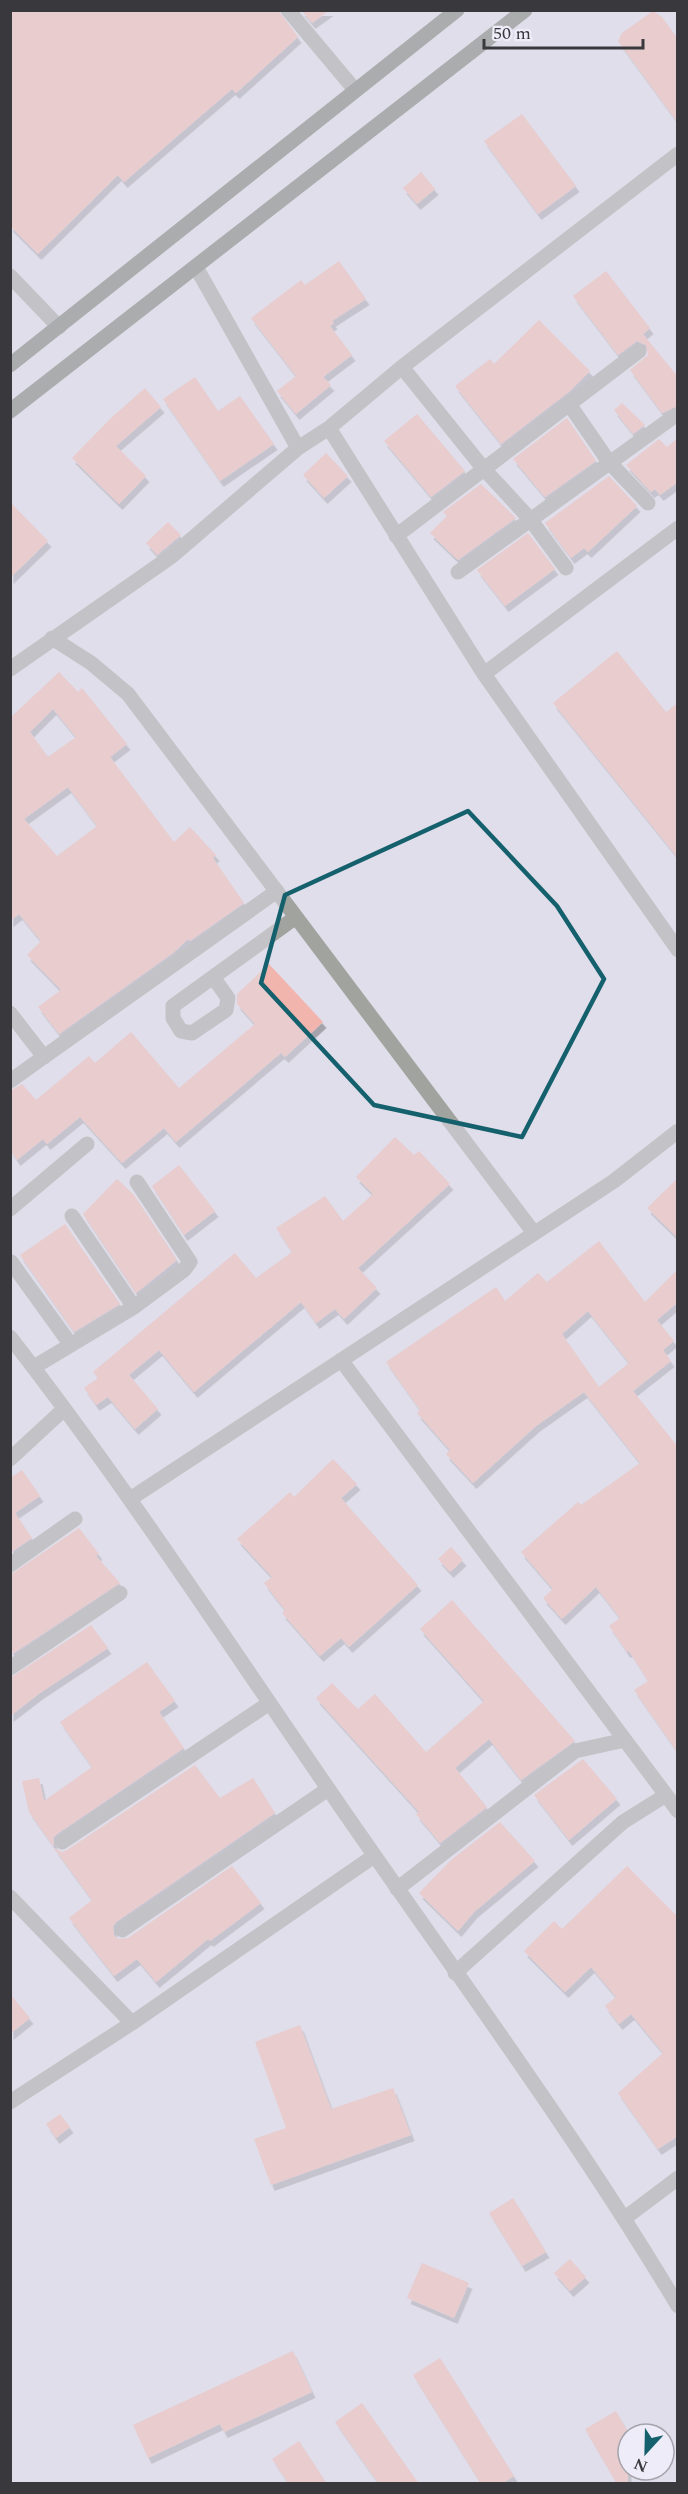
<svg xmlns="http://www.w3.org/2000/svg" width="688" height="2494" viewBox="0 0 688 2494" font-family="Spectral,serif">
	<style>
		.building { fill: #f1b5ae; fill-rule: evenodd; filter: url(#shadow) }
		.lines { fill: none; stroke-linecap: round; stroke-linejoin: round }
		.minor { stroke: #a0a39e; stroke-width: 15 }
		.major { stroke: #6b7067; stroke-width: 15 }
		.marked { fill: none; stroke: #14606c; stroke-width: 4.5; stroke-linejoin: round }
	</style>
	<defs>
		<filter id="shadow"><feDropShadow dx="3.5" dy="6" stdDeviation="0" flood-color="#0004"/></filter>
	</defs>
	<rect width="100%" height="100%" fill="#e0deea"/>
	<path class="building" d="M10,10H278L298,37L236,93L232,89L124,182L118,175L38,254L10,226Z
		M301,10H330L312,23Z
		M653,11L662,17L678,39V123L618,41L622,33Z
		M522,114L576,186L538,214L484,141Z
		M421,172L435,189L417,204L403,188Z
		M339,261L366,299L332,321L334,323L330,326L352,355L323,377L331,385L296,414L277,391L296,376L251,318L301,280L305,285Z
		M606,271L650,328L643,334L678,377V406L662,413L630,370L648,355L646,345L637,341L618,355L573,296Z
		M539,320L590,371L570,391L501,444L455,386L490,359L494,364Z
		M195,377L218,411L240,396L274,444L220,481L163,399Z
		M145,388L161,407L116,446L146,476L119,504L72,458L112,417Z
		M622,403L645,425L633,434L614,410Z
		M417,414L465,471L431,497L384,441Z
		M567,418L596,461L545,497L513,459Z
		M678,438V482L660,495L655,489L651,492L626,465L659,439L667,447Z
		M326,453L348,476L324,498L303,475Z
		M609,476L637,506L588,552L584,548L571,558L545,523Z
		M481,484L516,518L458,560L430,533L447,516L443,512Z
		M10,502L48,541L10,578Z
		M168,522L181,535L157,555L146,543Z
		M528,533L555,569L505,606L477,570Z
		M617,651L666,712L678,703V858L553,703Z
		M59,672L78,692L82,688L127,744L110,757L174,842L190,827L216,855L213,858L244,903L190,941L188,939L173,953L59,1034L38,1007L61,990L27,955L41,941L19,914L10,921V718ZM53,709L76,737L48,757L30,732ZM68,787L97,826L57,856L24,819Z
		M269,964L323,1022L285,1057L281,1053L176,1142L164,1128L122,1163L80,1117L47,1144L43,1139L17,1160L10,1150V1091L22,1084L36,1100L89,1056L95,1063L131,1032L179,1088L255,1024L237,1004V994Z
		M395,1137L414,1155L419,1151L450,1184L358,1268L377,1288L344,1319L335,1309L316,1323L301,1302L194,1392L159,1350L129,1375L158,1409L135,1429L108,1397L96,1405L84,1388L98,1378L93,1372L235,1253L256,1278L292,1252L276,1228L325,1196L343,1221L373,1194L356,1177Z
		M179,1165L215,1211L184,1235L152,1186Z
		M678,1178V1238L647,1208Z
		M117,1179L134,1195L177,1260L136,1293L83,1214Z
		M65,1224L120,1304L74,1332L20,1255Z
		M599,1241L645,1302L678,1269V1302L657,1320L674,1341L663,1350L671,1361L633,1391L678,1447V1753L634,1690L648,1681L629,1651L627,1652L609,1626L620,1618L596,1587L562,1619L543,1598L553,1589L521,1552L578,1502L581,1505L640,1463L584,1392L536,1426L473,1483L446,1454L450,1450L417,1413L420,1410L386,1362L496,1287L505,1301L538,1273L547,1282ZM588,1311L629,1363L599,1387L562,1334Z
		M333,1459L357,1484L341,1498L418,1585L349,1647L341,1638L320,1656L282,1613L285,1610L264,1583L272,1577L237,1539L290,1492L294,1497Z
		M22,1470L40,1496L15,1513L32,1538L10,1553V1478Z
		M79,1528L99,1554L96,1556L120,1583L14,1653L10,1649V1575Z
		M451,1547L463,1560L450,1572L438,1559Z
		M452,1600L575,1741L521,1780L489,1739L455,1768L487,1807L440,1843L416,1814L419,1812L316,1698L332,1683L358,1709L375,1694L426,1752L484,1701L420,1629Z
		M91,1625L108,1648L40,1693L10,1716V1678Z
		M147,1662L175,1701L159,1712L184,1748L57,1834L53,1838L54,1847L29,1812L22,1781L39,1778L44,1801L92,1767L60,1722Z
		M583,1759L617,1799L569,1840L534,1795Z
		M195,1765L220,1798L253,1778L275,1813L116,1922L113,1926L114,1935L118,1939L128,1938L232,1866L261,1903L210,1941L208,1939L156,1982L137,1959L114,1976L69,1918L92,1900L54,1848L62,1852L67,1850Z
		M500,1822L535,1861L474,1912L458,1931L419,1893L451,1860Z
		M627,1866L678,1917V2136L658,2149L618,2093L663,2053L631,2014L619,2024L605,2006L616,1997L591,1967L565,1992L524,1951L554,1921L562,1929Z
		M10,1994L30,2018L10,2034Z
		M300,2025L331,2109L393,2088L411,2135L271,2185L254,2139L286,2128L255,2042Z
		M60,2114L70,2127L56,2138L46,2124Z
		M513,2198L546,2252L522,2266L489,2213Z
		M570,2259L586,2277L570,2291L554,2273Z
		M422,2263L469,2283L454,2318L407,2298Z
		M293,2351L312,2392L224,2432L220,2424L148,2458L133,2425Z
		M440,2358L514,2476L501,2484H481L413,2375Z
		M362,2403L419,2484H379L335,2422Z
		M616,2411L628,2432V2484H617L585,2429Z
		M299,2441L327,2484H289L272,2459Z"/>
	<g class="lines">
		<path class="minor" d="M288,10L355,90
			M196,267L298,448
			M10,276L59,327
			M402,367L483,468L530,519L566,568
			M569,404L609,462L648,503
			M329,428L484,674L678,950
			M396,536L639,351
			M458,572L676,415
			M52,638L91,663L128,694L534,1233
			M10,669L172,556L298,448L329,428L402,367L678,154
			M484,674L678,528
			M213,977L228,998L226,1010L192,1033L181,1031L173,1018V1006L296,917
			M10,1013L44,1057
			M10,1081L277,891
			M10,1209L87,1144
			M72,1216L134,1307
			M11,1262L71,1345
			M10,1337C130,1491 236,1656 347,1816C459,1978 577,2137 678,2306
			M341,1360L678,1811
			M34,1367L134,1307L184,1270L190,1262L137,1182
			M10,1459L63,1410
			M130,1499L614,1181L678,1131
			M10,1565L75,1519
			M10,1668L120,1593
			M62,1842L268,1704
			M397,1889L575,1751L625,1740
			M10,1897L132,2023
			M122,1930L328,1789
			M455,1973L623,1822L666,1795
			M10,2102L132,2023L374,1856
			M625,2218L678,2178"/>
		<path class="major" d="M10,365L457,10
			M10,411L525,10"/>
	</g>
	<path d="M0 0H688V2494H0ZM468,811L557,906L604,979L522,1137L374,1105L261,983L285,895Z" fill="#e0deea" fill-opacity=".55" fill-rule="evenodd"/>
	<path class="marked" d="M468,811L557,906L604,979L522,1137L374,1105L261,983L285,895Z"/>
	<rect width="688" height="2494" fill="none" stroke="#39383d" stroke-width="24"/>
	<g transform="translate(646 2452) rotate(202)"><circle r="28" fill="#edecf8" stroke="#a5a4ad" stroke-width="1.5"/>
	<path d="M0-4.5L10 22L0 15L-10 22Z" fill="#14606c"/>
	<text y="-9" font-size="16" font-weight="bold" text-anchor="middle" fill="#39383d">N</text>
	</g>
	<path d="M484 39v9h159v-9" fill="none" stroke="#39383d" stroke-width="3"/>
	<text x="493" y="39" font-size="18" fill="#39383d" stroke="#edecf8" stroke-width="4.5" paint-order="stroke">50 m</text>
</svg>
